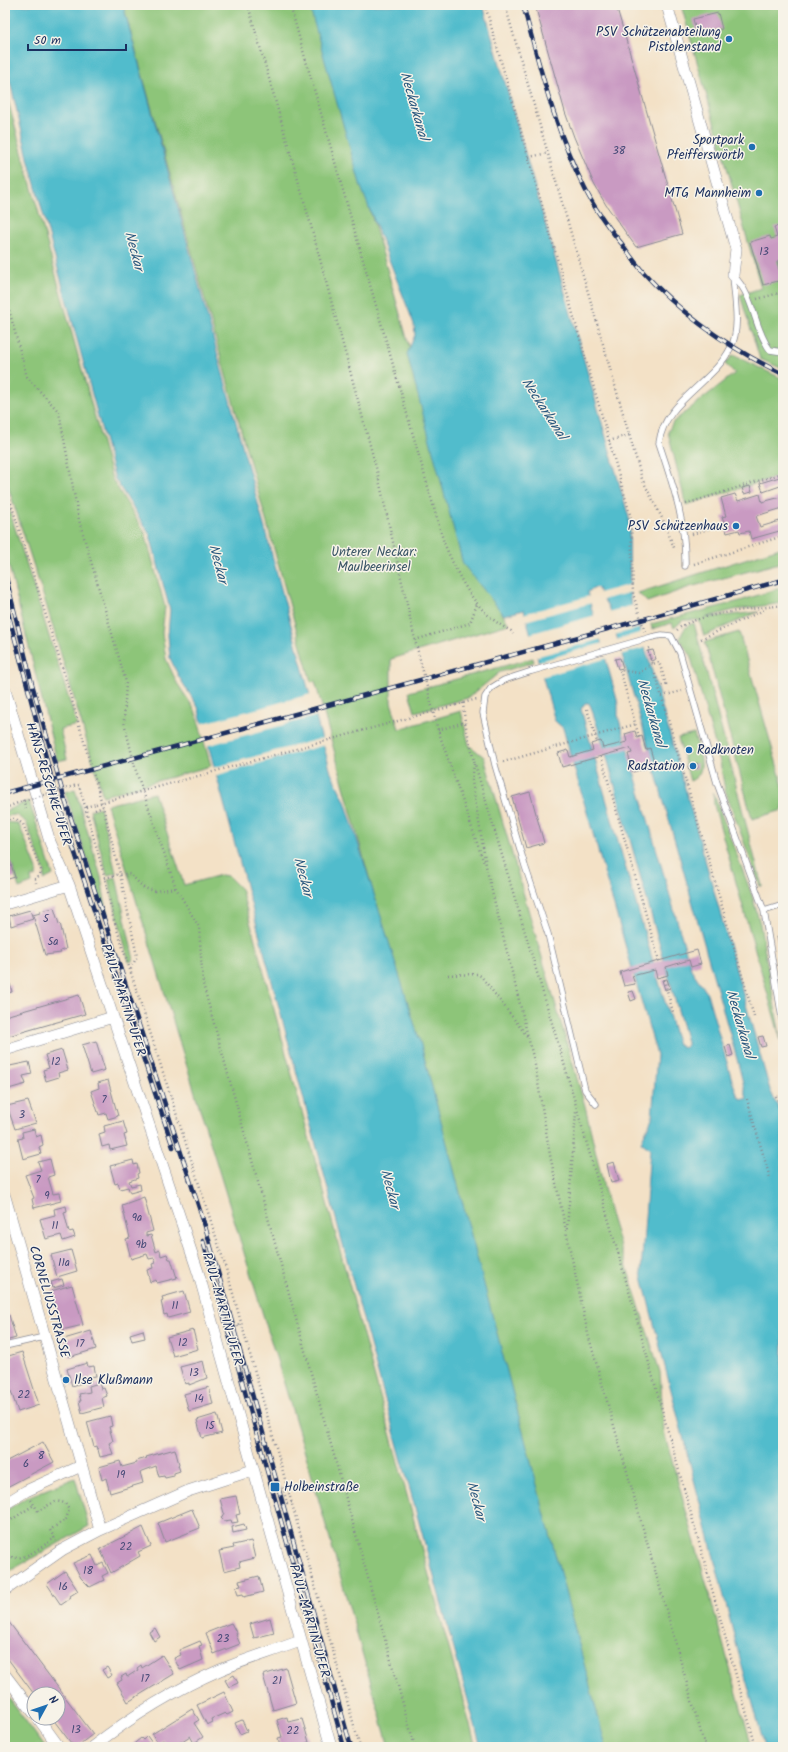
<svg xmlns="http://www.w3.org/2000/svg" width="788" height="1752" viewBox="0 0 788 1752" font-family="Kalam,sans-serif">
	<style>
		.green { fill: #8dc579; stroke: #547a6c }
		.water { fill: #51bccc; stroke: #367695; fill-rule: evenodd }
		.pier { fill: #f3e1c6 }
		.building { fill: #c99ac2 }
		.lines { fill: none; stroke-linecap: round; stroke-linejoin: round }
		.service-casing { stroke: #878892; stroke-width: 7 }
		.minor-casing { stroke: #878892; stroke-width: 12 }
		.path { stroke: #878892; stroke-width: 2.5; stroke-dasharray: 1 3; stroke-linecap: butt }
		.service { stroke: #fff; stroke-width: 5.5 }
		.minor { stroke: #fff; stroke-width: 11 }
		.rail-casing { stroke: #1b2f5e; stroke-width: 4.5 }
		.rail { stroke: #f7f3e8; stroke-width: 3; stroke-dasharray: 9; stroke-linecap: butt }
		.service-bridge-casing { stroke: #878892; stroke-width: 7; stroke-linecap: butt }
		.path-bridge { stroke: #878892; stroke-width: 2.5; stroke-dasharray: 1 3; stroke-linecap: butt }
		.service-bridge { stroke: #fff; stroke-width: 5.5 }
		.poi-dot { fill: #1f6fb2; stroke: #f7f3e8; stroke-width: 1.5 }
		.labels { text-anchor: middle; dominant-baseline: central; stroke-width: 3; stroke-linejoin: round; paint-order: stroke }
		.number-label { font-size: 11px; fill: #464a77 }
		.poi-label { font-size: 13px; fill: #1b2f5e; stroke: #f7f3e8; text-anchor: end }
		.park-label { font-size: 13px; fill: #385465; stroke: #f7f3e8 }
		.street-label { font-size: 13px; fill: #1b2f5e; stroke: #f7f3e8 }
		.water-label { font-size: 14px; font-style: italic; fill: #2b597f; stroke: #f7f3e8 }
	</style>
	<rect width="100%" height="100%" fill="#f7f3e8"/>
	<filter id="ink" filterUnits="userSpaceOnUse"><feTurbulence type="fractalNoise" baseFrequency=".025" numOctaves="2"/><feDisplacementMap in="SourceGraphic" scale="8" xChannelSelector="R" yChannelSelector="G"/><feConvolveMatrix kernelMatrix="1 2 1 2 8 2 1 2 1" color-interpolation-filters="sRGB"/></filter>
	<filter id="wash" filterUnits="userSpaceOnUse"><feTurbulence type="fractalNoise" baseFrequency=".012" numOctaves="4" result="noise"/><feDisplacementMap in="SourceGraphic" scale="16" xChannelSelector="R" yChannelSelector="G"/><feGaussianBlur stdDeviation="0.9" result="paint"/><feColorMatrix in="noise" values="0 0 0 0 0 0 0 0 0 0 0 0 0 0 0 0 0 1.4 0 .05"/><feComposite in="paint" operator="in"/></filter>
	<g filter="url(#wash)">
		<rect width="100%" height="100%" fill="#f3e1c6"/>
		<path class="green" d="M123,5H311L474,571L509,624L391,659V702L399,729L461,711L469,745L484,757L585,1106L610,1214L660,1372L664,1432L752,1747H602L414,1041L315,681L311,682Z
			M681,5H783V369L760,359L740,295L761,288Z
			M5,90L112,479L145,533L165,607L162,633L166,659L177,683L195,710L211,766L103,796L47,607L5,477Z
			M733,355L783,379V475L686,505L668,432L673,422L735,373L725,364Z
			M5,496L77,725L60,729L67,759L57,761L5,550Z
			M783,547V562L690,587L647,602L638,593Z
			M783,587V603L734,610L704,618L758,612L704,636L699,620H683L674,628L672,623L652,629L651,624L740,601Z
			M694,623L762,886H760L725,790L720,762L690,654L680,640C682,631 685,626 694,623Z
			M739,632L783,786V810L752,819L705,642Z
			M533,658L534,662L500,672L468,698L415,712L409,692Z
			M694,734C698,749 710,773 690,781L678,738Z
			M75,789L101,877L107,913H105L65,792Z
			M713,792L752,895L760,924L781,1041L714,805Z
			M154,793L184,885L221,875L228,876L241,889L476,1747H389L305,1452L107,805Z
			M29,801L53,875L44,880L45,873L26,822L16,815L5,816V811Z
			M100,807L116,873L107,875L90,810Z
			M5,822L17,823L20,827L37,869L36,876L31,878L32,883L19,888L5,842Z
			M116,877L133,956L132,961L129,962L108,879Z
			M75,1478L89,1526L8,1572L5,1568V1511L27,1497Z
			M5,1693L45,1747H5Z"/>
		<path class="water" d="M5,5H123L331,773L345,801L421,1045L606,1747H481L369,1341L198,707L179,677L170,658L168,635L170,610L150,535L115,479L29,162L5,60Z
			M309,5H483L629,518L630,600L650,664L770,1090L783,1118V1747H765L738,1651L641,1273L650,1149L641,1142L652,1118L657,1055L571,757L563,728L555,721L524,610L504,615L463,564L407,354L415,335L414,324L361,187ZM597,587L609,609L737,1059L747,1099H742L738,1097L732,1080L707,993L691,969L618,716V703L587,592ZM585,703H589L591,707L604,747L687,1042V1045L684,1048L678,1045C644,934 612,821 581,709Z"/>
		<path class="pier" d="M632,584V592L602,600L599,593Z
			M590,596L592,603L525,621L523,614Z
			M634,605L641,628L614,635L608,612Z
			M596,615L602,639L535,657L529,634Z
			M642,632L647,647L620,655L616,640Z
			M603,643L608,658L541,677L536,662Z
			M311,694L317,716L206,746L200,724Z
			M323,738L325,745L214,776L212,768Z"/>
		<g id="blocks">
			<path class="building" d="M535,5H616L682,234L636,247L606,205L594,184L574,137L565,112Z
				M718,13L722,29L697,35L693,19Z
				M783,225V260L777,261L782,280L763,285L750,242L770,236L771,239L777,237L774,227Z
				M783,476V485L763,492L760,483Z
				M750,486L752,492L744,494L742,488Z
				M735,494L738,501L760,494L762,502L781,497L783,508L756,516L760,527L783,520V530L751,539L749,531L740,533L739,530L727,533L722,517L726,516L721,498Z
				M653,650L656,659L651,661L648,651Z
				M620,658L623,668L618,669L615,659Z
				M635,731L637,738L642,736L646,750L650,748L655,766L633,772L628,754L632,753L630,748L562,767L558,753L568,750L570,757L593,750L591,744L597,742L601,741L603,748L627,742L625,734Z
				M697,763L698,768L689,770L688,766Z
				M530,792L544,843L526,848L512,797Z
				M10,861L15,877L5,880V862Z
				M54,908L59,924L60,923L66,949L60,951L61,953L45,955L33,915L40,913V911Z
				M30,910L33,919L11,926L9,916Z
				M783,936V958L777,937Z
				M697,950L701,964L691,967L689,960L666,967L668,975L657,978L655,970L632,976L635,984L624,986L620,972Z
				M667,979L670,988L665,990L662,980Z
				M10,984L12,992L7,993L5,986Z
				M633,991L636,999L631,1001L628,992Z
				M79,995L85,1014L5,1037V1016Z
				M763,1036L766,1046L761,1047L758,1037Z
				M96,1041L105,1070L91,1074L82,1045Z
				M730,1045L733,1055L728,1057L725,1047Z
				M62,1050L68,1070L58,1073L59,1077L46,1081L43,1070L49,1068L45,1055Z
				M29,1062L32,1074L23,1076L26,1084L5,1090V1067Z
				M108,1080L118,1116L108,1119L106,1113L99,1115L91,1091L99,1088L98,1083Z
				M28,1101L36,1123L15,1129L7,1106Z
				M123,1121L127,1134L124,1135L127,1146L110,1150L109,1145L102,1147L99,1134L105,1132L104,1126Z
				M34,1129L36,1137L41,1135L43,1145L39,1147L41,1154L23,1159L18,1139L23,1138L22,1132Z
				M50,1159L54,1175L48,1177L53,1194L59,1193L61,1201L34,1208L32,1199L34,1198L25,1175L41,1170L38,1162Z
				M133,1160L134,1165L137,1164L139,1173L137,1174L138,1178L129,1181L131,1186L140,1184L141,1190L130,1193L128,1187L120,1189L118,1183L115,1184L110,1166Z
				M614,1162L619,1181L611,1183L607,1164Z
				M144,1197L153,1231L146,1233V1236L151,1235L156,1252L160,1250L161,1256L167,1254L169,1259H171L177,1278L157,1283L156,1280L150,1282L147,1270L153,1268L152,1264L156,1263L154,1258L149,1259L147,1254L131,1259L126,1239L130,1238L122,1205Z
				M66,1206L67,1211L64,1212L69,1232L73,1231L75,1237L63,1241L61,1235L46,1239L40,1219L55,1215L54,1209Z
				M71,1250L77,1271L57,1277L51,1255Z
				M62,1279L64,1285L53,1288L51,1282Z
				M72,1285L83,1325L62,1330L51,1291Z
				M184,1291L190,1312L168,1318L167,1314L164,1315L161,1301L163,1300L162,1297Z
				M9,1315L16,1338L5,1341V1316Z
				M143,1330L145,1338L132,1341L130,1334Z
				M193,1330L198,1349L173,1356L167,1337Z
				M91,1331L96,1349L69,1357L64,1339Z
				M22,1352L39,1405L18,1412L5,1373V1357Z
				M203,1361L207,1378L189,1385V1383L185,1384L180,1367Z
				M87,1363L88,1367L94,1366L96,1376L90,1377L91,1380L72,1386L67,1369Z
				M99,1383L101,1389L104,1388L107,1396L102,1398L104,1407L82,1413L79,1401H81L79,1394L90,1392L89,1386Z
				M209,1387L213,1404L189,1411L184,1394Z
				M217,1414L222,1433L202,1438L197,1420Z
				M110,1416L112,1426L109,1427L113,1441L109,1443L113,1454L100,1457L97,1446L94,1447L87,1422Z
				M43,1442L54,1462L5,1488V1462Z
				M175,1449L179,1464L178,1465L180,1471L174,1473V1476L165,1478L164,1476L159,1477L156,1466L140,1472L143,1483L110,1493L106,1478L102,1480L99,1467L120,1461L122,1467L137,1463L136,1461L147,1458L146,1457Z
				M236,1496L240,1514L236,1515L238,1522L232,1523L231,1520L224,1521L221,1518L224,1513L220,1499Z
				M192,1509L200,1528L165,1542L158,1523Z
				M244,1524L246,1530L233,1533L232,1527Z
				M143,1527L151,1546L138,1552L140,1556L111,1573L100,1549Z
				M251,1541L255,1558L239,1562L240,1567L224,1571L219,1551L234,1548L233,1545Z
				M92,1555L97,1566L103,1563L108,1573L102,1576L104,1580L90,1587L81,1578L73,1563Z
				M65,1571L78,1591L70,1596L71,1598L61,1605L47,1584Z
				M259,1576L263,1592L244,1597L243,1594L238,1595L236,1587L241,1586L239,1581Z
				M5,1617L93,1734L76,1747H74L52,1718H58V1694H34L5,1655Z
				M270,1618L274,1633L254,1638L250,1624Z
				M231,1623L237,1634L236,1635L240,1644L214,1654L206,1633Z
				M155,1628L160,1637L154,1641L149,1632Z
				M200,1641L202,1645L199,1646L203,1660L180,1670L174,1658L181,1655L179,1650Z
				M162,1655L174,1674L128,1702L117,1683L122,1680L121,1677L126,1674L127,1677L138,1670L137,1668L141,1665L142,1668Z
				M107,1667L112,1675L107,1678L102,1670Z
				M286,1668L296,1703L273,1710L263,1675Z
				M234,1675L238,1683L229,1687L225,1680Z
				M224,1692L233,1712L227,1715L225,1713L212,1719L213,1722L207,1725L197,1705Z
				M192,1709L199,1720L194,1723L203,1737L194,1743L190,1736L173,1747H168L163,1740L158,1744L152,1734Z
				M287,1717L288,1722L302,1719L309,1742L296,1747H280L278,1738L282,1737L277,1720Z
				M242,1720L247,1731L240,1734L235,1723Z
				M147,1736L155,1747H130L141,1738L143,1740Z"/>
		</g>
	</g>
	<g filter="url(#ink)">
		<use href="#blocks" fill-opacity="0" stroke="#878892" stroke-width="1"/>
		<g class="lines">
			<g class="service-casing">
				<path id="service" d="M733,275C756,299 753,327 770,350L783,352
					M685,566C686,520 673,486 659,443C664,401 714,383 731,347C741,328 734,296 733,275
					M652,637L662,635L671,636L680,653L717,783L764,911L783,1024
					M532,671L504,680L491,688L485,697L483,713L495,765L525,866L548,934L585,1090L596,1104
					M764,911L783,905
					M5,1346L44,1337"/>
			</g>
			<g class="minor-casing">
				<path id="minor" d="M667,5L736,249L733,275
					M5,690L50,842L69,885L199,1275L331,1747
					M5,904L69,885
					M5,1050L113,1017
					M5,1197L100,1530
					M5,1504L26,1491L81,1466
					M5,1590L62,1550L100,1530L188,1491L253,1470
					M5,1675L34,1713
					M38,1718L59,1747
					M92,1747C131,1717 174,1690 220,1670C246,1659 274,1651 300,1641"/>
			</g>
			<path class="path" d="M248,5L310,222L377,471L415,640L438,730L484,863
				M290,5L444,543C460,579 474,612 511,631L513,634
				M485,5L631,518L633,594L645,632
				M505,5L642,479L663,520L675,550
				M529,157L548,153
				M5,295L27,377L59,412L79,520L126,682L124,722L136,771L176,888L199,927L203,984L415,1747
				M757,299L783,292
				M609,441L629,435
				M5,484L66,680L103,807L120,874L137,956L130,971
				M686,504L783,473
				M692,534L721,525
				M694,564L783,536
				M677,630C694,613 758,609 783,605
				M701,639L766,609
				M415,640L470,623L477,604
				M649,648L647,649L652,664L659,662L666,684L659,686
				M655,674L754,1017
				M662,696L682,691
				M463,703L465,722L474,761L563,1060L630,1295L756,1747
				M456,705L477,699
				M587,709L597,742
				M438,730L465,722
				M639,737L620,670L639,673L652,664
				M601,756L659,961
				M503,762L636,724
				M474,764L472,781L487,871L535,1065L550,1155L588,1334L705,1747
				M74,786L79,785L105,878L113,917L225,1265L360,1747
				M23,800L26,808
				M86,807L96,804
				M5,808L20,802
				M95,810L103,807
				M5,819H16L23,824L41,870L40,875L35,879L36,883
				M105,878L120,874H130L144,888L155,891L176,888
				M448,975L477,974L481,976L527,1036
				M663,976L673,1012
				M776,1096L783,1110
				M747,1099L770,1178
				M567,1229L576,1112
				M238,1327L237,1325L242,1324
				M268,1481L283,1488L287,1503L292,1502
				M31,1500L38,1511L56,1501L65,1503L69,1510L66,1519L50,1530L56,1541
				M5,1524L34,1505
				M5,1553C19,1567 42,1546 55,1538"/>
			<use href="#service" class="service"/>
			<use href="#minor" class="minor"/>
			<g class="rail-casing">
				<path id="rail" d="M523,5C540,67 555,131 585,189C594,208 608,227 622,244C629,254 636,264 644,273C683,316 731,349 783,374
					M5,573L32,684L64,797L205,1226L351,1747
					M5,601L57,799L173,1147
					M5,793L648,618L783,580
					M203,1241L344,1747"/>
			</g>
			<use href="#rail" class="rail"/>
			<g class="service-bridge-casing">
				<path id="service-bridge" d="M532,671L652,637"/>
			</g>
			<path class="path-bridge" d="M20,802L74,786
				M96,804L456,705"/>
			<use href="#service-bridge" class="service-bridge"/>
		</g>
	</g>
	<g class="poi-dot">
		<circle cx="729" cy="39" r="4"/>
		<circle cx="752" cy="147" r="4"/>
		<circle cx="759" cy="193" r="4"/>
		<circle cx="736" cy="526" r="4"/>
		<circle cx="689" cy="750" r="4"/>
		<circle cx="693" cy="766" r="4"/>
		<circle cx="66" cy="1380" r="4"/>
		<rect x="270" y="1482" width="10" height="10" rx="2"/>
	</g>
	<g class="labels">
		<g class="number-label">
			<text x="619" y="151">38</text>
			<text x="764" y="252">13</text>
			<text x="46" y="919">5</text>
			<text x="53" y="942">5a</text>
			<text x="56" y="1062">12</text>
			<text x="104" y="1100">7</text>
			<text x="22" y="1115">3</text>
			<text x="38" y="1180">7</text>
			<text x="47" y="1196">9</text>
			<text x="137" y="1218">9a</text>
			<text x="55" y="1226">11</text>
			<text x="141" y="1245">9b</text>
			<text x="64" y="1263">11a</text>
			<text x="175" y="1306">11</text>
			<text x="183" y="1343">12</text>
			<text x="80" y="1344">17</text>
			<text x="194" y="1373">13</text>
			<text x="24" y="1395">22</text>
			<text x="199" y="1399">14</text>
			<text x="210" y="1426">15</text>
			<text x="41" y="1456">8</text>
			<text x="26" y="1464">6</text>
			<text x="121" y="1475">19</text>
			<text x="126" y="1547">22</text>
			<text x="88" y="1571">18</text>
			<text x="63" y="1587">16</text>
			<text x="223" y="1639">23</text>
			<text x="145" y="1679">17</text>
			<text x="277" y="1681">21</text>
			<text x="76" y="1730">13</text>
			<text x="293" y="1731">22</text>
		</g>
		<g class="poi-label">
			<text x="721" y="32">PSV Schützenabteilung<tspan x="721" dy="15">Pistolenstand</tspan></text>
			<text x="744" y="140">Sportpark<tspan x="744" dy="15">Pfeifferswörth</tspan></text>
			<text x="751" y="193">MTG Mannheim</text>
			<text x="728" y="526">PSV Schützenhaus</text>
			<text x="697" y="750" text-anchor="start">Radknoten</text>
			<text x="685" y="766">Radstation</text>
			<text x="74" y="1380" text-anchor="start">Ilse Klußmann</text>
			<text x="284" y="1487" text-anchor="start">Holbeinstraße</text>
		</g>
		<g class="park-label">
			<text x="374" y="552">Unterer Neckar:<tspan x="374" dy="15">Maulbeerinsel</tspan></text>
		</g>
		<g class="street-label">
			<text transform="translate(48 784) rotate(73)">HANS-RESCHKE-UFER</text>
			<text transform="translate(123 1000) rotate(72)">PAUL-MARTIN-UFER</text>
			<text transform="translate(49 1302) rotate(74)">CORNELIUSSTRASSE</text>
			<text transform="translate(222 1309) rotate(74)">PAUL-MARTIN-UFER</text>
			<text transform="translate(309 1621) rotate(74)">PAUL-MARTIN-UFER</text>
		</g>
		<g class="water-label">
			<text transform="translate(414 106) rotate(74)">Neckarkanal</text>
			<text transform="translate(134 251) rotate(75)">Neckar</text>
			<text transform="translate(544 409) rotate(57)">Neckarkanal</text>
			<text transform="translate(218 564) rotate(75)">Neckar</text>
			<text transform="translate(651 713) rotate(74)">Neckarkanal</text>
			<text transform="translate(303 877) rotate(75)">Neckar</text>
			<text transform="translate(740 1024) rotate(74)">Neckarkanal</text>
			<text transform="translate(390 1189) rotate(75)">Neckar</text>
			<text transform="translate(476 1501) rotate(75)">Neckar</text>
		</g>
	</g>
	<rect width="788" height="1752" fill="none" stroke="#f7f3e8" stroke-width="20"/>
	<g transform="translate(46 1706) rotate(50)"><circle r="19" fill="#f7f3e8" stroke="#9fa5b1"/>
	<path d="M0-3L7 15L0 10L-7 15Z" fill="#1f6fb2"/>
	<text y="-6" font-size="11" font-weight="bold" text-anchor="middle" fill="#1b2f5e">N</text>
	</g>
	<path d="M28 44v6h98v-6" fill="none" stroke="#1b2f5e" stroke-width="2"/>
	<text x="34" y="44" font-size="12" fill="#1b2f5e" stroke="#f7f3e8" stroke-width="3" paint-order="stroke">50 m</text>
</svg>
